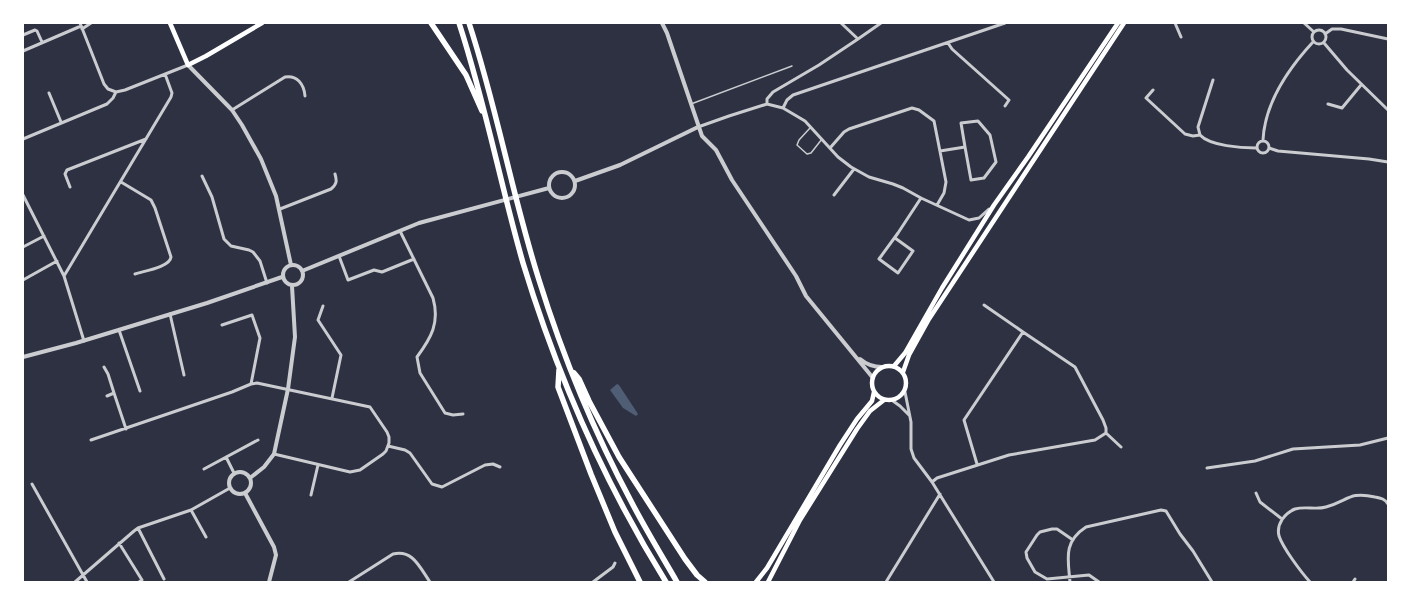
<svg xmlns="http://www.w3.org/2000/svg" width="1411" height="605" viewBox="0 0 1411 605" font-family="'Times New Roman',serif">
	<style>
		.water { fill: #4f5d75 }
		.lines { fill: none; stroke-linecap: round; stroke-linejoin: round }
		.service { stroke: #caccd0; stroke-width: 1.5 }
		.minor { stroke: #caccd0; stroke-width: 3 }
		.tertiary { stroke: #caccd0; stroke-width: 4 }
		.secondary { stroke: #fff; stroke-width: 4.5 }
		.trunk { stroke: #fff; stroke-width: 5.5 }
	</style>
	<rect width="100%" height="100%" fill="#2d3142"/>
	<path class="water" d="M617,384L619,385L638,414L636,416L623,408L610,390Z"/>
	<g class="lines">
		<path class="service" d="M691,104L792,66
			M810,128L799,140L797,145L807,154L811,153L822,139"/>
		<path class="minor" d="M80,23L104,84L108,89L116,92
			M841,23L858,39
			M1175,23L1181,37
			M1304,23L1314,32
			M82,29L91,23
			M1312 37a7 7 0 1 1 14 0a7 7 0 1 1-14 0Z
			M1325,34L1332,29H1341L1388,39
			M23,35L35,30L37,31L42,42
			M948,43L952,49L1009,100L1005,106
			M1324,43L1347,70L1388,110
			M23,51L81,26
			M1153,90L1146,98L1185,134L1193,136L1200,135C1210,146 1242,148 1256,148
			M116,92L125,90L188,65
			M49,93L61,122
			M767,104V99L773,92L819,65L858,39L881,23
			M1328,104L1342,108L1361,85
			M783,108L805,121L838,157L851,167L869,177L893,184L903,188L921,198L969,220L979,218L989,209
			M232,110L285,77C297,75 304,84 305,96
			M698,127L729,116L767,104L783,108L787,100L793,95L1005,23
			M1200,135L1198,127L1213,80
			M23,139L107,104L113,98L116,92
			M1263,140C1265,102 1288,69 1313,42
			M1257 147a6 6 0 1 1 12 0a6 6 0 1 1-12 0Z
			M830,148L844,132L849,129L912,108L919,110L934,121L946,182L944,193L937,205
			M1269,148L1278,151L1369,159L1388,162
			M940,151L965,147L971,180L984,178L996,162L990,135L978,121L961,123L965,147
			M202,176L212,197L224,239L231,246L249,250L253,252L260,261L267,283
			M121,182L151,200L155,208L171,257C170,267 144,271 135,274
			M70,187L65,174L67,170L146,139
			M23,195L64,276
			M834,195L854,169
			M280,209L331,189C337,184 337,181 335,174
			M400,231L433,298C440,323 431,338 417,357L420,373L445,413L453,415L463,414
			M895,238L913,251L898,273L879,259L898,233L921,198
			M23,247L44,236
			M339,256L348,280L374,270L382,272L414,259
			M23,280L57,261
			M984,305L1023,332
			M323,306L318,320L341,355L332,398
			M170,314L184,375
			M222,325L252,315L260,338L251,384
			M119,330L140,391
			M84,341L64,276L171,97L172,93L165,74
			M104,367L108,374L114,393
			M905,392L911,422V449L914,458L932,482L994,582
			M107,396L114,393L126,429
			M893,401L900,406L909,415
			M1106,433L1121,447
			M91,440L232,392L251,384L257,383L370,407L387,432L389,437V443L386,451L383,454L360,470L350,472L274,454
			M388,446L405,450L410,453L432,484L442,487L485,465L493,464L500,467
			M226,457L234,473
			M1207,468L1255,461L1293,449L1360,445L1388,438
			M204,469L258,440
			M932,482L937,478L1009,455L1095,440L1106,433V428L1103,420L1075,367L1023,332L964,420L977,464
			M32,484L87,582
			M1256,493L1260,502L1282,519
			M311,495L318,465
			M191,510L206,537
			M138,528L164,579
			M1073,540L1057,529H1052L1040,532L1037,535L1026,552L1027,558L1035,572L1047,579L1089,575L1099,582
			M119,543L142,580L139,582
			M75,582L134,531L138,528L191,510L230,488
			M349,582L393,554C413,549 420,568 430,582
			M593,582L613,567L615,563
			M886,582L940,494
			M1070,582C1068,559 1063,542 1086,527L1161,510L1166,511L1180,534L1193,551L1212,582
			M1310,582C1301,572 1283,548 1279,536C1276,524 1285,513 1295,509C1305,506 1316,510 1326,507C1348,501 1349,491 1375,497C1381,498 1385,499 1388,504
			M1353,582L1355,579"/>
		<path class="tertiary" d="M662,23L667,33L702,136L716,150L732,180L796,276L806,296L873,378
			M188,65L232,110L242,125L261,159L276,196L291,265
			M549 185a13 13 0 1 1 26 0a13 13 0 1 1-26 0Z
			M575,181L620,165L698,127
			M283 275a10 10 0 1 1 20 0a10 10 0 1 1-20 0Z
			M302,271L419,223L549,188
			M23,357L76,343L207,303L282,277
			M860,359C867,365 873,367 882,367
			M229 483a11 11 0 1 1 22 0a11 11 0 1 1-22 0Z
			M250,478L264,467L274,454L288,389L295,337L292,286
			M245,493L274,547L276,555L269,582"/>
		<path class="secondary" d="M170,23L188,65L206,56L262,23
			M872 383a17 17 0 1 1 34 0a17 17 0 1 1-34 0Z
			M894,366L905,353L942,288L994,205L1028,157L1118,23
			M903,372L909,355L929,319L1124,23
			M756,582L767,568L840,445L857,419L872,401L874,392
			M768,582L800,520L857,429L870,411L884,400"/>
		<path class="trunk" d="M431,23L466,75L482,111
			M459,23C485,102 500,183 523,263C557,375 604,482 666,582
			M469,23C497,108 512,195 539,280C563,357 594,432 632,503C646,530 662,556 677,582
			M559,370L558,387L591,474L615,532L640,582
			M574,373L579,379L589,401L619,457L685,559L697,575L705,582"/>
	</g>
	<rect width="1411" height="605" fill="none" stroke="#ffffff" stroke-width="48"/>
</svg>
